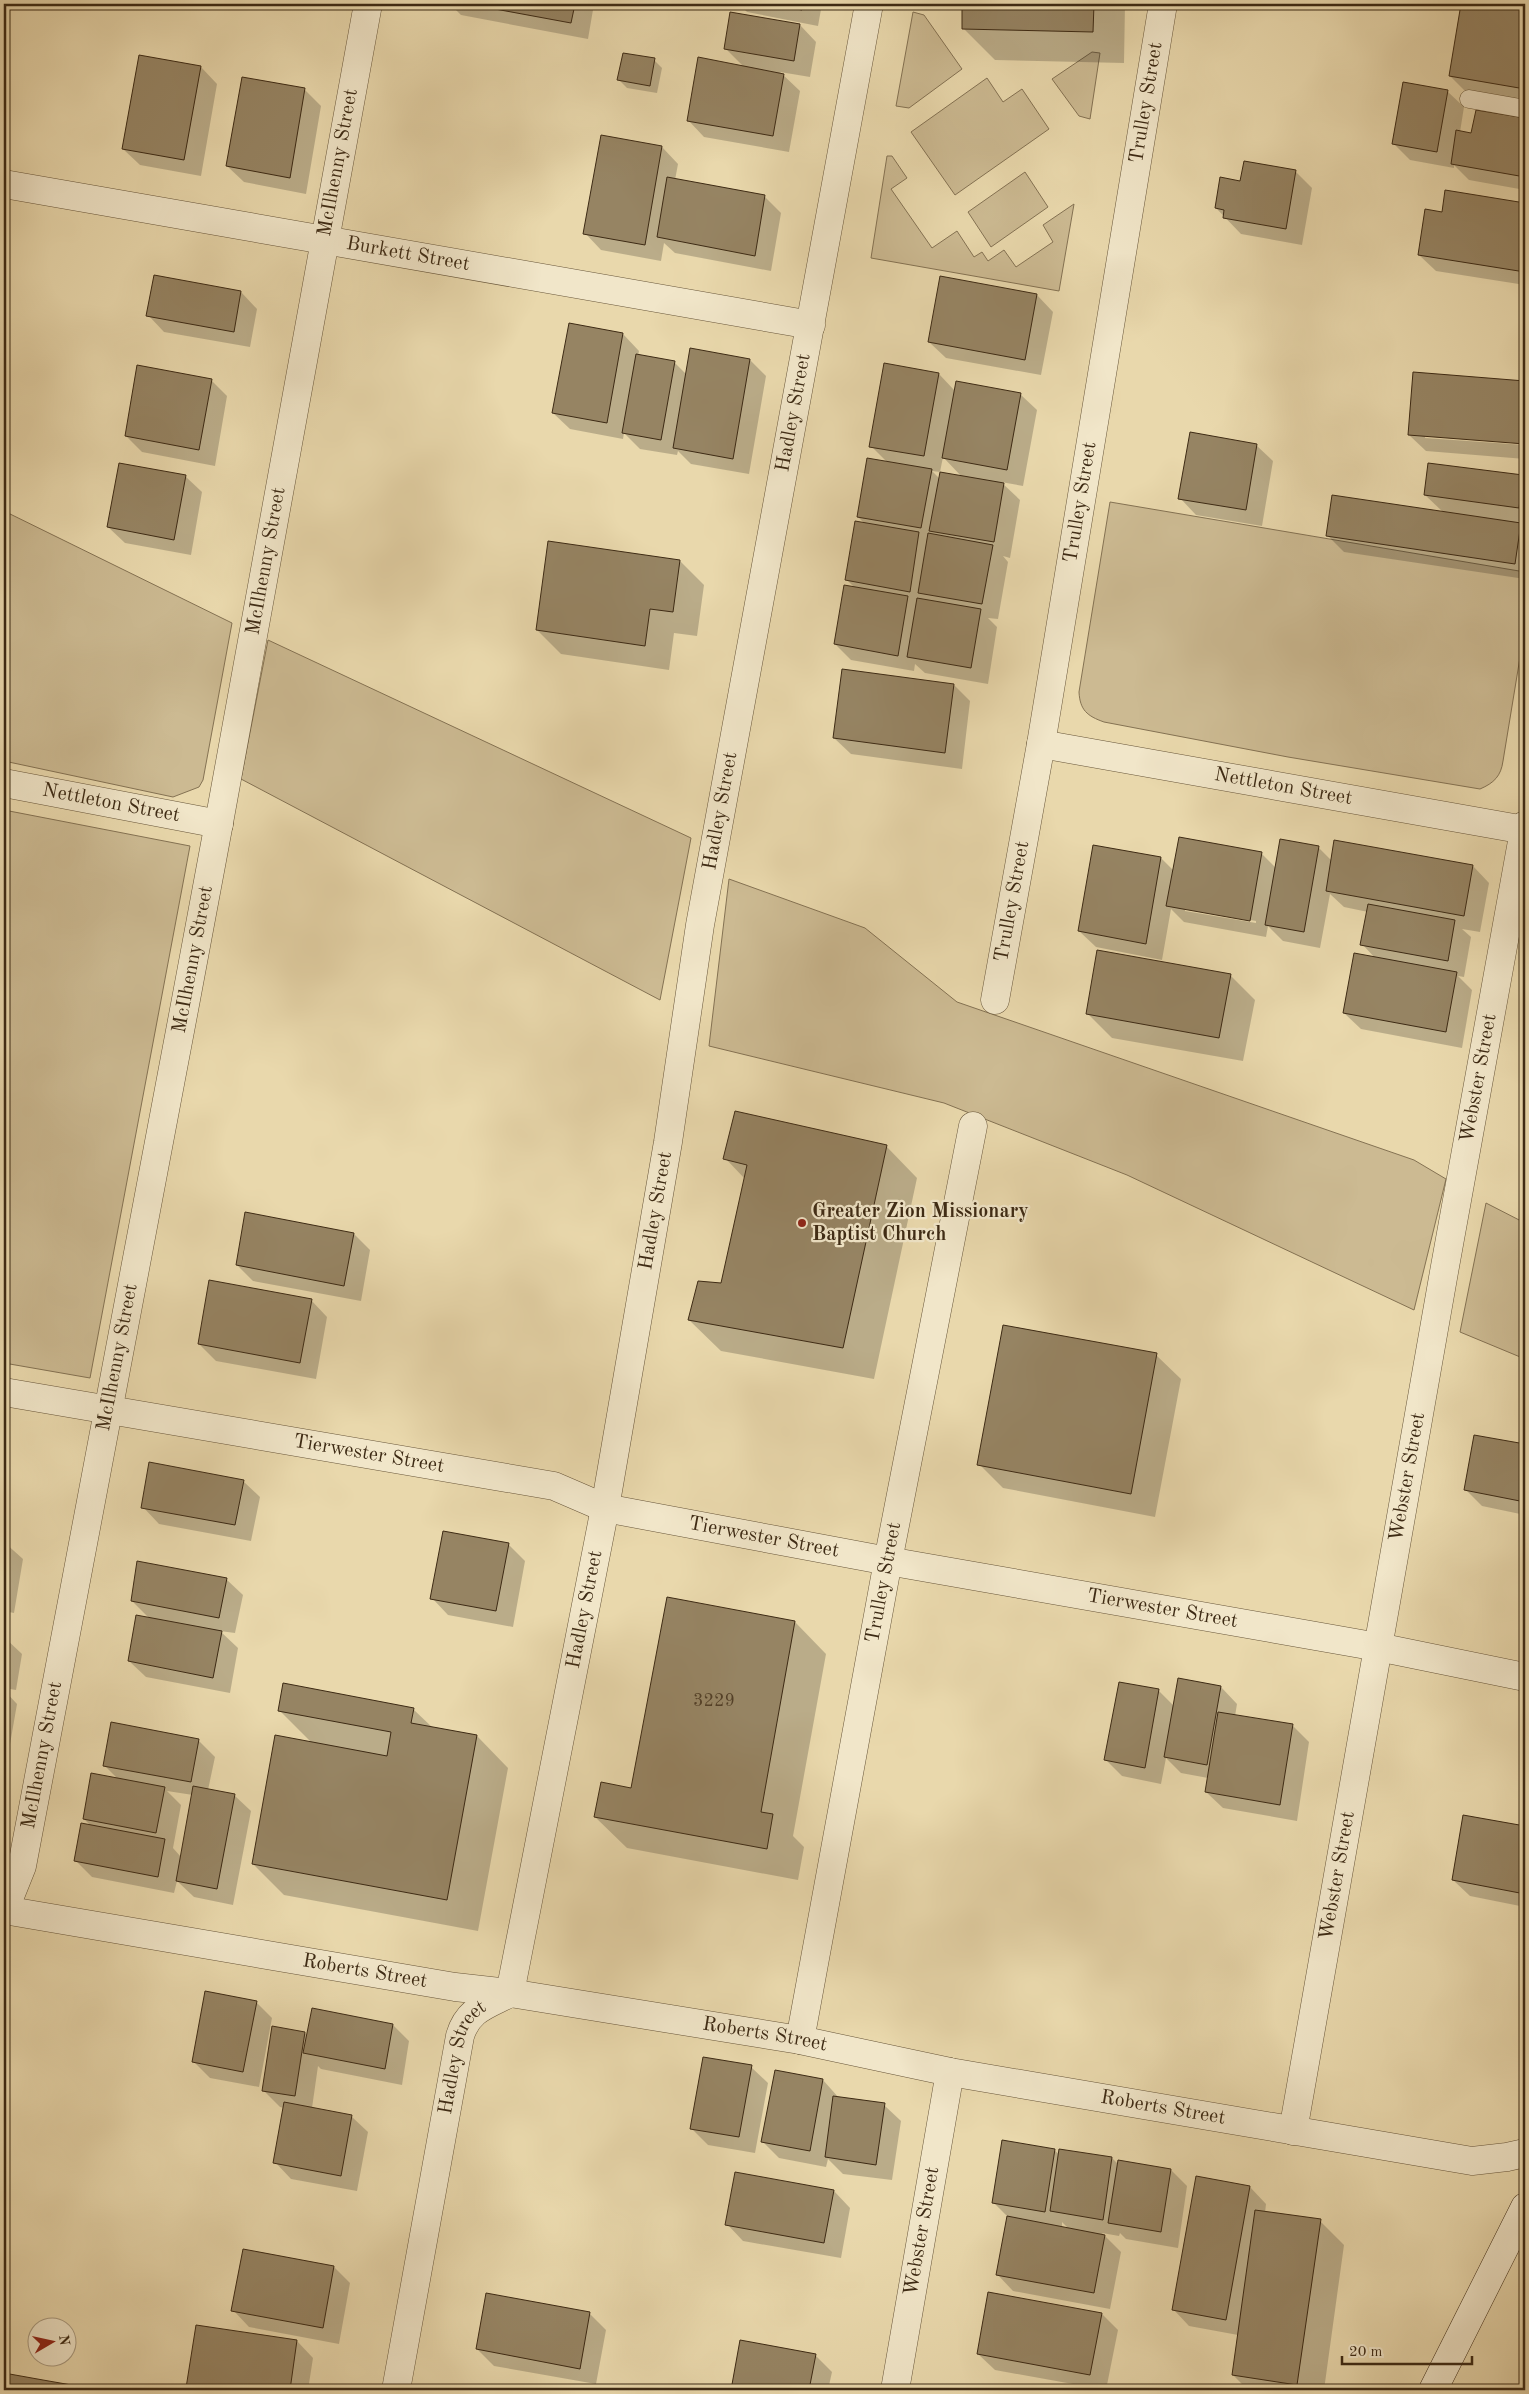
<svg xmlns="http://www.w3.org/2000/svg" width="1529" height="2394" viewBox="0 0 1529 2394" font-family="'Old Standard TT',serif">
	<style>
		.green { fill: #ccba92; stroke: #847253 }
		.shadow { fill: #0003; fill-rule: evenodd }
		.building { fill: #968463; stroke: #3d2a14 }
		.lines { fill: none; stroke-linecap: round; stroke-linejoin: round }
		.lane-casing { stroke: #68563a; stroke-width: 19 }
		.street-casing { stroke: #68563a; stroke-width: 29 }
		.secondary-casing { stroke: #3d2a14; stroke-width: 29 }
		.lane { stroke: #f1e6c9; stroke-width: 18 }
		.street { stroke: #f1e6c9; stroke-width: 28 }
		.secondary { stroke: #f1e6c9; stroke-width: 28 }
		.poi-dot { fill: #8f2418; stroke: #f1e6c9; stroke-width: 2 }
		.labels { text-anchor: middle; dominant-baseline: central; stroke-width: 4.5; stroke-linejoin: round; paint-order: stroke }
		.number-label { font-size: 18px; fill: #534028 }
		.street-label { font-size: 20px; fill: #3d2a14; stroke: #f1e6c9 }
		.poi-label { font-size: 20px; font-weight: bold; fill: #3d2a14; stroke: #f1e6c9; text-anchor: start }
	</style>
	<rect width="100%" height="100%" fill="#e9d8ac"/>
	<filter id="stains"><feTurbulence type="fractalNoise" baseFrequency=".004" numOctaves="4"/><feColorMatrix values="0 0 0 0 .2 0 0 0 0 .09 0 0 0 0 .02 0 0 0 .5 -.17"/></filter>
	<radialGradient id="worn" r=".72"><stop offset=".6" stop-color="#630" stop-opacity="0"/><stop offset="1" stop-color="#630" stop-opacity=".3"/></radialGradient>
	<path class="green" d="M913,12L924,15L962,69L909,108L896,106Z
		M1092,52L1100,53L1090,119L1079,116L1052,79Z
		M987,78L1003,102L1022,89L1049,129L955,195L911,132Z
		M887,156H892L907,178L891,189L932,248L957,231L974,257L982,252L988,261L1004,250L1016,267L1053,242L1043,225L1074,204L1059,291L871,258Z
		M1025,172L1048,207L991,247L968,212Z
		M1110,502L1525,572V627L1503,761C1501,776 1494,783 1480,789L1288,757L1104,722C1087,716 1080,710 1079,692Z
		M4,511L232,623L203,780L199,787L173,797L4,761Z
		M268,640L691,838L660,1000L241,779Z
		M4,810L190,846L90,1378L4,1363Z
		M729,879L865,928L957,1002L1414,1160L1446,1179L1414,1310L1127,1175L944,1103L709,1046Z
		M1486,1203L1525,1223V1359L1460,1332Z"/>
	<path class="shadow" d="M450,4H594L588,39L461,15Z
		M739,4H822L818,26L747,12Z
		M964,4H1125L1124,63L995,60L963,28Z
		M1462,4H1496L1525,9V108L1474,100L1450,76Z
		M800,25L816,42L810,77L780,72L800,91L789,152L704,137L688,120L744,67L725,48Z
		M140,56L201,67L217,84L201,176L140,165L123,149Z
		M654,60L662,68L657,93L627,88L619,80Z
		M243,78L305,90L321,106L306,194L244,182L227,166Z
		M1447,91L1464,107L1460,132L1472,134L1477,111L1525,120V190L1469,180L1454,165V168L1410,160L1394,144Z
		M662,147L678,164L675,180L765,197L781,213L771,271L675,253L664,243L661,261L601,250L585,233Z
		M1295,171L1312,188L1302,245L1241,234L1216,208L1241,182Z
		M1446,192L1525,204V285L1436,271L1419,255L1443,213Z
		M155,276L241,292L257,309L250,347L164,332L148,315Z
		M941,278L1037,295L1053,312L1041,375L946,358L929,342Z
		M623,334L639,351L638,356L674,362L687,375L750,360L766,376L749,474L691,464L678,451L677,455L640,449L624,433L623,439L570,429L553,413Z
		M1414,373L1525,382V443L1425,435V438L1525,445V459L1426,451L1409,435Z
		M939,374L955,391L1020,394L1037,410L1023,486L1001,482L1020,500L1010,558L1003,556L1008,562L998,619L988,618L997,627L988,684L925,673L915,664L914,671L851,660L835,644L856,589L847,580L866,525L858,517L887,462L871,446ZM943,457L962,477L940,479L932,471L940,472Z
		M211,380L227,396L215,466L142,452L126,436Z
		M1256,445L1273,461L1262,526L1196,515L1180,498Z
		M185,476L202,492L191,555L125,543L108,527Z
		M1523,476L1525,478V522L1518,521L1525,529V579L1344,552L1328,536L1443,512L1425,495Z
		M680,561L704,585L697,636L674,633L669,670L561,654L537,630Z
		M954,685L970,701L962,769L851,754L834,738Z
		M1281,841L1319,848L1332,861L1473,866L1489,883L1480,932L1462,929L1471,937L1464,977L1458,976L1472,990L1462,1048L1361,1029L1344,1013L1376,959L1362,944L1368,912L1344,907L1330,894L1320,948L1283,941L1268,926L1266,937L1184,922L1171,909L1162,960L1096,947L1079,931L1094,846L1161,858L1174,871L1261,853L1276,868ZM1185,908L1256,921V923L1185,911Z
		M1230,975L1255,1000L1243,1061L1112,1038L1087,1013Z
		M886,1146L917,1178L874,1379L721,1351L689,1320L722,1285L745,1179L725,1158Z
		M354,1234L370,1250L361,1301L253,1281L237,1265Z
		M311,1300L327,1317L316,1379L216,1361L199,1344Z
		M1156,1355L1181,1379L1155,1517L1003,1488L979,1464Z
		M1475,1436L1525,1445V1515L1482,1506L1466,1490Z
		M243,1481L260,1497L251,1541L159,1524L143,1507Z
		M4,1542L23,1559L14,1613L4,1611Z
		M508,1544L525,1561L513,1627L448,1615L432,1598Z
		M226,1579L243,1595L235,1633L220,1631L238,1648L230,1693L146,1677L129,1661L150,1619L132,1601Z
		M795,1622L826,1654L793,1836L804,1847L798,1880L627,1848L595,1817L632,1789Z
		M4,1637L22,1654L16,1690L4,1688Z
		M1221,1687L1237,1704L1235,1716L1292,1725L1309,1742L1297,1821L1223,1808L1206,1792L1208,1778L1181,1773L1166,1758L1161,1784L1122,1776L1106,1760L1159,1691L1174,1706Z
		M4,1690L17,1704L9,1750L4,1749Z
		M413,1709L433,1728L477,1736L508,1768L478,1931L284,1895L253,1864L312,1743L279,1710Z
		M198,1740L215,1757L208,1790L234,1795L251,1811L233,1905L194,1897L177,1881L174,1893L92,1877L76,1861L92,1827L84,1819L119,1780L104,1765ZM167,1791L193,1795L181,1857L173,1848L181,1805Z
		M1464,1816L1525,1828V1907L1470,1896L1453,1880Z
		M256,2002L272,2018L259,2087L210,2078L193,2061Z
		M313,2009L393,2025L409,2041L402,2085L321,2069L318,2066L312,2108L351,2116L368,2132L357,2191L291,2179L275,2162L284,2108L280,2107L263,2090L305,2033L308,2036Z
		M751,2067L768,2083L755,2153L708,2145L691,2128Z
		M823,2080L839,2098L884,2105L901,2121L892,2180L843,2174L828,2159L826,2167L779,2158L762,2141Z
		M1054,2150L1060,2155V2150L1112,2158L1119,2165L1171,2170L1187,2186L1178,2248L1126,2239L1120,2233L1119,2236L1102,2233L1121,2252L1110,2309L1013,2291L997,2274L1008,2217L994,2203ZM1062,2222L1069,2229L1062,2228Z
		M736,2173L834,2191L850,2208L841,2258L743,2241L727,2224Z
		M1250,2187L1266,2204L1265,2213L1320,2221L1344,2245L1324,2390H1248L1233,2375L1238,2335L1189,2326L1173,2309Z
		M334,2267L350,2283L339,2344L249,2327L233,2310Z
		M589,2313L606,2330L596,2384L494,2366L477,2349Z
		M1102,2314L1118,2330L1106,2390L995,2370L978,2354Z
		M297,2341L313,2358L308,2390H190L187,2387Z
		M741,2341L815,2355L832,2372L828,2390H732Z
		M4,2374L93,2390H4Z"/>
	<path class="building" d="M468,4H575L571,23Z
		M769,4H803L802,10Z
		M962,4H1094L1093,32L962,29Z
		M1461,4H1503L1525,7V89L1449,76Z
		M730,12L800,24L794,61L724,49Z
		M623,53L655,58L650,86L617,80Z
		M139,55L201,66L184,160L122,149Z
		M698,57L784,74L773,136L687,121Z
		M242,77L305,88L290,178L226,166Z
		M1403,82L1448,90L1437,152L1392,144Z
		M1476,110L1525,118V177L1451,164L1456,130L1471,133Z
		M601,135L662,146L645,245L583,234Z
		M1244,161L1296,170L1286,229L1223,218L1224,210L1215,208L1220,177L1240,181Z
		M667,177L765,195L755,256L657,237Z
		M1445,190L1525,203V272L1418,255L1425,209L1442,212Z
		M154,275L241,291L234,332L146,316Z
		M940,276L1037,294L1025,360L928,342Z
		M569,323L623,333L607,423L552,413Z
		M690,348L750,359L733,459L673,448Z
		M636,354L675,361L661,440L622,433Z
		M884,363L939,373L924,456L869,447Z
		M137,365L212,379L199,450L125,436Z
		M1413,372L1525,381V444L1408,435Z
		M956,381L1021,393L1007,470L942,458Z
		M1190,432L1257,444L1246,510L1178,499Z
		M867,458L932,469L921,528L857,517Z
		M119,463L186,475L174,540L107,527Z
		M1428,463L1523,475L1519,508L1424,495Z
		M940,472L1004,483L994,542L929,531Z
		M1332,495L1521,523L1515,564L1326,536Z
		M855,521L919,532L910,592L845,580Z
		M928,533L993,545L982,604L918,593Z
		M548,541L680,560L673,612L650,609L645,646L536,630Z
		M844,585L908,596L898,656L834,644Z
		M917,598L981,609L971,668L907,657Z
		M842,669L954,684L945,753L833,738Z
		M1179,837L1262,852L1250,921L1166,906Z
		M1280,839L1319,846L1304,932L1265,925Z
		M1334,840L1473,865L1464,916L1326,891Z
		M1093,845L1161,857L1146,944L1078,931Z
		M1368,904L1455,920L1448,961L1360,945Z
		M1097,950L1231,974L1219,1038L1086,1014Z
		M1354,953L1457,972L1446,1032L1343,1013Z
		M735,1111L887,1145L843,1348L688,1320L698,1281L721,1283L747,1165L723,1159Z
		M245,1212L354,1233L344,1286L236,1265Z
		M209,1280L312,1299L300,1363L198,1344Z
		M1003,1325L1157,1353L1131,1494L977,1465Z
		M1474,1435L1525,1444V1502L1464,1490Z
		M149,1462L244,1480L235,1525L141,1508Z
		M443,1531L509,1543L496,1611L430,1599Z
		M4,1540L7,1541L4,1562Z
		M137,1561L227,1578L219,1618L131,1601Z
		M667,1597L795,1621L761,1812L773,1814L767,1849L594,1817L601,1782L631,1788Z
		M136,1615L222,1631L213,1678L128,1661Z
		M1178,1678L1221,1686L1207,1765L1164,1757Z
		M1119,1682L1159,1689L1145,1768L1104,1760Z
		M283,1683L414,1708L411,1723L477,1735L447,1900L252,1864L275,1735L387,1756L391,1732L278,1711Z
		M1218,1712L1293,1724L1280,1805L1205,1792Z
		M111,1722L199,1739L191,1782L103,1766Z
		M91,1773L165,1787L156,1833L83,1819Z
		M193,1786L235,1794L217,1889L176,1881Z
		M1463,1815L1525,1826V1894L1452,1880Z
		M81,1823L165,1839L158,1877L74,1861Z
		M205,1991L257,2001L243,2072L192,2062Z
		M312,2008L393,2024L385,2069L303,2053Z
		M272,2026L305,2032L295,2096L262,2091Z
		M703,2057L752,2065L739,2137L690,2129Z
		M775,2070L823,2079L810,2151L761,2142Z
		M833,2096L885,2103L876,2165L825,2157Z
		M284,2102L352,2115L341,2176L273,2163Z
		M1002,2140L1055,2149L1045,2212L992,2203Z
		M1059,2149L1112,2157L1103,2220L1050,2211Z
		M1118,2160L1171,2169L1161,2232L1108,2223Z
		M735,2172L834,2190L824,2243L725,2225Z
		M1196,2176L1250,2186L1226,2320L1172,2310Z
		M1255,2210L1321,2219L1297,2385L1232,2375Z
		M1007,2216L1105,2235L1094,2293L996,2275Z
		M243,2249L334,2266L323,2328L231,2311Z
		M988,2292L1102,2313L1090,2375L977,2354Z
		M486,2293L590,2312L580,2369L476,2349Z
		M196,2325L297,2340L290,2390H203L186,2388Z
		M740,2340L816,2354L809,2390H731Z
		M4,2373L43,2380L100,2390H4Z"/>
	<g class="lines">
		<g class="lane-casing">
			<path id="lane" d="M1469,99L1525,109"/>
		</g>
		<g class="street-casing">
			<g id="street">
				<path id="s1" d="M4,184L811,325"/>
				<path id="s2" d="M1041,744L1525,830"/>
				<path id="s3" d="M4,783L219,824"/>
				<path id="s4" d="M995,1000L1041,744L1163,4"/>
				<path id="s5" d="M4,1392L554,1486L605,1508L888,1561L1378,1647L1525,1677"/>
				<path id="s6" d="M4,1910L455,1987L510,1993L800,2040L950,2072L1472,2161L1507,2157L1525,2153"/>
				<path id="s7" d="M4,1911L22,1866C86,1519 154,1174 218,828C269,553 316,278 368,4"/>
				<path id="s8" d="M800,2040L888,1561L973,1126"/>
				<path id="s9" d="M1293,2131L1444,1272L1525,825"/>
				<path id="s10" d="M396,2390L460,2036C468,2009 487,2005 510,1993L605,1508L668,1142L700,925L869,4"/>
				<path id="s11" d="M895,2390L950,2072"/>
			</g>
		</g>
		<g class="secondary-casing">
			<path id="secondary" d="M1433,2390L1525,2207"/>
		</g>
		<use href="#lane" class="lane"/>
		<use href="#street" class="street"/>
		<use href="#secondary" class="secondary"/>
	</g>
	<circle class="poi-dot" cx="802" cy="1223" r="5"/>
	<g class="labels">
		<g class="number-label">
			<text x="714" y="1701">3229</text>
		</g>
		<g class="street-label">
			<text stroke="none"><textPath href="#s4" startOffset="910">Trulley Street</textPath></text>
			<text stroke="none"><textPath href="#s7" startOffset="1781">McIlhenny Street</textPath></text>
			<text stroke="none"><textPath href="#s1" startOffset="410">Burkett Street</textPath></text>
			<text stroke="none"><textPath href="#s10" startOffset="2034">Hadley Street</textPath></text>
			<text stroke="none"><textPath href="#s4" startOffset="505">Trulley Street</textPath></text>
			<text stroke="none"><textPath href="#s7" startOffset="1376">McIlhenny Street</textPath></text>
			<text stroke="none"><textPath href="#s2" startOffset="246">Nettleton Street</textPath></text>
			<text stroke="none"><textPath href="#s3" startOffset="109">Nettleton Street</textPath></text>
			<text stroke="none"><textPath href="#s10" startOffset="1629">Hadley Street</textPath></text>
			<text stroke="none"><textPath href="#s4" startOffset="100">Trulley Street</textPath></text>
			<text stroke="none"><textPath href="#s7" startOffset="971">McIlhenny Street</textPath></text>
			<text stroke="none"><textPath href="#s9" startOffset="1069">Webster Street</textPath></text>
			<text stroke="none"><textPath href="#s10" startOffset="1224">Hadley Street</textPath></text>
			<text stroke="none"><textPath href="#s7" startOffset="566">McIlhenny Street</textPath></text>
			<text stroke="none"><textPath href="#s5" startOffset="370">Tierwester Street</textPath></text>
			<text stroke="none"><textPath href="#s9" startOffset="664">Webster Street</textPath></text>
			<text stroke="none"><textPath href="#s5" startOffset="775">Tierwester Street</textPath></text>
			<text stroke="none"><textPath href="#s8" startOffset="465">Trulley Street</textPath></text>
			<text stroke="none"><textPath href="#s10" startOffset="819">Hadley Street</textPath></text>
			<text stroke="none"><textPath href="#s5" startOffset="1180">Tierwester Street</textPath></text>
			<text stroke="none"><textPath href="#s7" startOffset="161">McIlhenny Street</textPath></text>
			<text stroke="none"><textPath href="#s9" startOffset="259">Webster Street</textPath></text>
			<text stroke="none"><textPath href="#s6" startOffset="366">Roberts Street</textPath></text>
			<text stroke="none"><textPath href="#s6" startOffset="771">Roberts Street</textPath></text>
			<text stroke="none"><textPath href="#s10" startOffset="340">Hadley Street</textPath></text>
			<text stroke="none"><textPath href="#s6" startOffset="1176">Roberts Street</textPath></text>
			<text stroke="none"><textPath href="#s11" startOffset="161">Webster Street</textPath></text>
		</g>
		<g class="poi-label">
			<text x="812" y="1212">Greater Zion Missionary<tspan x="812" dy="23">Baptist Church</tspan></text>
		</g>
	</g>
	<rect width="1529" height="2394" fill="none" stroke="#e9d8ac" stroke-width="20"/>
	<rect x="5" y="5" width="1519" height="2384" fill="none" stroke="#3d2a14" stroke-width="2.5"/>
	<rect x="10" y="10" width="1509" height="2374" fill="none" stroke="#3d2a14"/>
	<g transform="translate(52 2342) rotate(81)"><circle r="24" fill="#f1e6c9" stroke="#a99b81"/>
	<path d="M0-4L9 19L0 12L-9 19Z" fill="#8f2418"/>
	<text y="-8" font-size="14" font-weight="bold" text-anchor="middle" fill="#3d2a14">N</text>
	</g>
	<path d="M1342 2356v8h130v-8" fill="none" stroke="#3d2a14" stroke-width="2.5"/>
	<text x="1349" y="2356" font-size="15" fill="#3d2a14" stroke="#f1e6c9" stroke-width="4" paint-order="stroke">20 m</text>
	<rect width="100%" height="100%" filter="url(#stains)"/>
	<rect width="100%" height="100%" fill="url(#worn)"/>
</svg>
